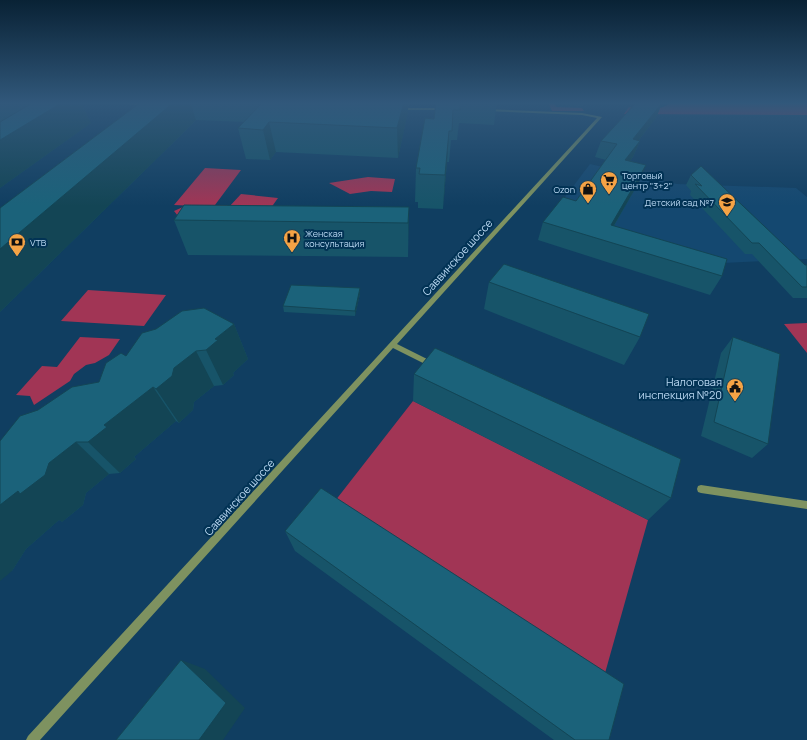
<svg xmlns="http://www.w3.org/2000/svg" width="807" height="740" viewBox="0 0 807 740" font-family="Manrope,sans-serif">
	<style>
		.built { fill: #144870 }
		.green { fill: #a13555 }
		.lines { fill: none; stroke-linecap: round; stroke-linejoin: round }
		.minor { fill: #7e9260; fill-rule: evenodd }
		.wall { fill: #175469 }
		.shaded-wall { fill: #134555 }
		.building { fill: #1b627a; stroke: #134555 }
		.labels { text-anchor: middle; dominant-baseline: central; stroke-width: 4; stroke-linejoin: round; paint-order: stroke }
		.far-poi-label { font-size: 9px; fill: #bad8f2; stroke: #023355; text-anchor: start }
		.street-label { font-size: 11px; fill: #bad8f2; stroke: #023355 }
		.poi-label { font-size: 11px; fill: #bad8f2; stroke: #023355; text-anchor: end }
	</style>
	<rect width="100%" height="100%" fill="#103e61"/>
	<path class="built" d="M590,164L677,184L796,188L807,197V259L723,263L553,213Z"/>
	<path class="green" d="M548,102H554L556,107L582,108L584,111H552Z
		M671,102H807V115L624,114L629,107C641,109 662,112 671,102Z
		M205,168L241,170L215,205H227L229,207L241,194L278,198L268,212L178,216L174,211L183,207L198,206L174,205Z
		M368,177L395,179L392,192L371,191L350,194L329,183Z
		M88,290L166,295L144,326L61,321Z
		M807,323V353L784,324Z
		M80,337L120,339L109,355L95,363L86,365L74,374L70,381L34,405L30,396L16,395L42,366L57,367Z
		M413,401L648,520L600,691L328,510Z"/>
	<g class="lines">
		<path class="minor" d="M75,102L148,103L150,104L148,105Z
			M397,108H444L446,109L444,110H398Z
			M485,109L582,113L602,117L397,344L435,363L436,365L435,367H431L393,348L40,740H26L28,736L597,118L582,115L486,111Z
			M701,485L807,501V509L701,493L698,492L697,489L698,486Z"/>
	</g>
	<path class="wall" d="M0,102H83L84,104L82,105L91,123L0,188Z
		M141,102H410L409,106H408V112L398,158L276,152L270,160L246,159L238,128L245,122L196,120L177,139L0,312V208Z
		M436,102H497L494,125L459,123L457,140H451L449,162H447L443,209L418,208V202H415L416,168L434,119Z
		M560,102H584L583,106L561,105Z
		M662,103L656,118L639,140L640,141L633,157L630,161L639,182L614,226L722,276L710,295L538,240L543,222L576,201L606,160L595,157L601,141Z
		M691,175L805,265H807V298H793L752,254H745L690,195L691,191L686,185Z
		M409,207L408,257L188,255L174,220Z
		M489,282L640,337L624,365L484,309Z
		M360,288V294L355,316L284,312L283,306Z
		M234,324L248,359L233,373L234,375L223,385L214,386L194,402L193,410L179,423L176,421L134,457L136,459L120,473L109,474L86,493L83,505L62,522L59,520L26,549L12,571L38,410L99,382L126,356Z
		M733,337L768,444L752,458L701,436L721,353Z
		M414,374L671,498L648,520L413,401Z
		M285,531L609,740H554L295,551Z"/>
	<path class="shaded-wall" d="M63,102H83L84,104L82,105L91,123L0,188V140Z
		M174,102H190L196,120L177,139L0,312V249Z
		M404,102H408V112L398,158L397,128Z
		M662,103L656,118L627,155L633,139Z
		M269,122L276,152L270,160L263,130Z
		M449,131L447,162L443,209L445,175Z
		M640,141L633,157L618,177L625,160Z
		M646,165L639,182L605,241L611,225Z
		M409,207L408,241V257V223Z
		M360,288V294L355,316V311Z
		M234,324L248,359L233,373L234,375L223,385L206,350L215,339Z
		M196,351L214,386L194,402L193,410L179,423L156,389L174,368Z
		M153,387L176,421L134,457L136,459L120,473L88,442L104,425Z
		M76,442L109,474L86,493L83,505L62,522L59,520L26,549L12,571L0,581V505L49,463Z
		M181,660L205,669L245,708L223,740H199Z"/>
	<path class="building" d="M34,102H63L0,140V122Z
		M141,102H174L0,249V208Z
		M263,102H404L397,128L269,122L263,130L238,128Z
		M436,102H460V110H453L452,131H449L445,175L419,174L420,168H416L425,118L434,119Z
		M636,103H662L633,139L640,141L625,160L646,165L611,225L727,259L722,276L543,222L563,197L576,201L617,144L601,141Z
		M701,166L805,265H807V287H802L759,243H752L695,184L702,186L691,175Z
		M184,205L409,207L408,223L174,220Z
		M504,264L649,314L640,337L489,282Z
		M291,285L360,288L355,311L283,306Z
		M204,308L234,324L215,339L218,340L206,350L196,351L174,368L172,376L156,389L153,387L104,425L107,427L88,442H76L49,463L45,475L20,494L18,491L0,505V441L20,416L38,410L72,387L99,382L106,363L121,353L126,356L142,333L156,329L182,311Z
		M733,337L780,354L768,444L714,422Z
		M435,348L681,459L671,498L414,374Z
		M321,488L624,684L609,740H575L285,531Z
		M181,660L226,703L199,740H116Z"/>
	<linearGradient id="sky" x2="0" y2="1"><stop stop-color="#092235"/><stop offset="0.5" stop-color="#31587b"/><stop offset="1" stop-color="#31587b" stop-opacity="0"/></linearGradient>
	<rect width="807" height="206" fill="url(#sky)"/>
	<defs>
		<g id="supermarket-pin" transform="scale(0.9)"><path d="M0 17L-7.5 6A9.5 9.5 0 1 1 7.5 6Z" fill="#f5a345" stroke="#023355"/><path d="M-6-5.5h2.5l.6 2H6L4.5 2H-2.5L-4.4-4H-6ZM-1.5 3.2a1.3 1.3 0 1 0 .1 0ZM3 3.2a1.3 1.3 0 1 0 .1 0Z" fill="#111"/></g>
		<g id="shop-pin" transform="scale(0.9)"><path d="M0 17L-7.5 6A9.5 9.5 0 1 1 7.5 6Z" fill="#f5a345" stroke="#023355"/><path d="M-5-2.5h2.3a2.7 3.5 0 0 1 5.4 0H5L5.5 6h-11ZM-1.5-2.5h3a1.5 2.3 0 0 0-3 0Z" fill="#111"/></g>
		<g id="school-pin" transform="scale(0.9)"><path d="M0 17L-7.5 6A9.5 9.5 0 1 1 7.5 6Z" fill="#f5a345" stroke="#023355"/><path d="M0-5L7-2L0 1L-7-2ZM-4 1L0 2.5L4 1V4Q0 6-4 4Z" fill="#111"/></g>
		<g id="hospital-pin" transform="scale(0.9)"><path d="M0 17L-7.5 6A9.5 9.5 0 1 1 7.5 6Z" fill="#f5a345" stroke="#023355"/><path d="M-5-5h3v3.5h4V-5h3V5h-3V1.5h-4V5h-3Z" fill="#111"/></g>
		<g id="bank-pin" transform="scale(0.9)"><path d="M0 17L-7.5 6A9.5 9.5 0 1 1 7.5 6Z" fill="#f5a345" stroke="#023355"/><path d="M-6-4H6V4H-6ZM0-2.3a2.3 2.3 0 1 0 0 4.6a2.3 2.3 0 1 0 0-4.6Z" fill="#111"/></g>
		<g id="civic-pin" transform="scale(0.9)"><path d="M0 17L-7.5 6A9.5 9.5 0 1 1 7.5 6Z" fill="#f5a345" stroke="#023355"/><path d="M-.6-6.5H3V-4.5H.6V-3L4-1V1h2V6H-6V1h2V-1L-.6-3ZM-1.2 2.5V6h2.4V2.5Z" fill="#111"/></g>
	</defs>
	<g fill-rule="evenodd">
		<use href="#supermarket-pin" x="609" y="180"/>
		<use href="#shop-pin" x="588" y="189"/>
		<use href="#school-pin" x="727" y="202"/>
		<use href="#hospital-pin" x="292" y="238"/>
		<use href="#bank-pin" x="17" y="242"/>
		<use href="#civic-pin" x="735" y="387"/>
	</g>
	<g class="labels">
		<g class="far-poi-label">
			<text x="622" y="175">Торговый<tspan x="622" dy="10">центр "3+2"</tspan></text>
			<text x="575" y="189" text-anchor="end">Ozon</text>
			<text x="714" y="202" text-anchor="end">Детский сад №7</text>
			<text x="305" y="233">Женская<tspan x="305" dy="10">консультация</tspan></text>
			<text x="30" y="242">VTB</text>
		</g>
		<g class="street-label">
			<text transform="translate(457 257) rotate(-48)">Саввинское шоссе</text>
			<text transform="translate(239 497) rotate(-48)">Саввинское шоссе</text>
		</g>
		<g class="poi-label">
			<text x="722" y="381">Налоговая<tspan x="722" dy="13">инспекция №20</tspan></text>
		</g>
	</g>
</svg>
